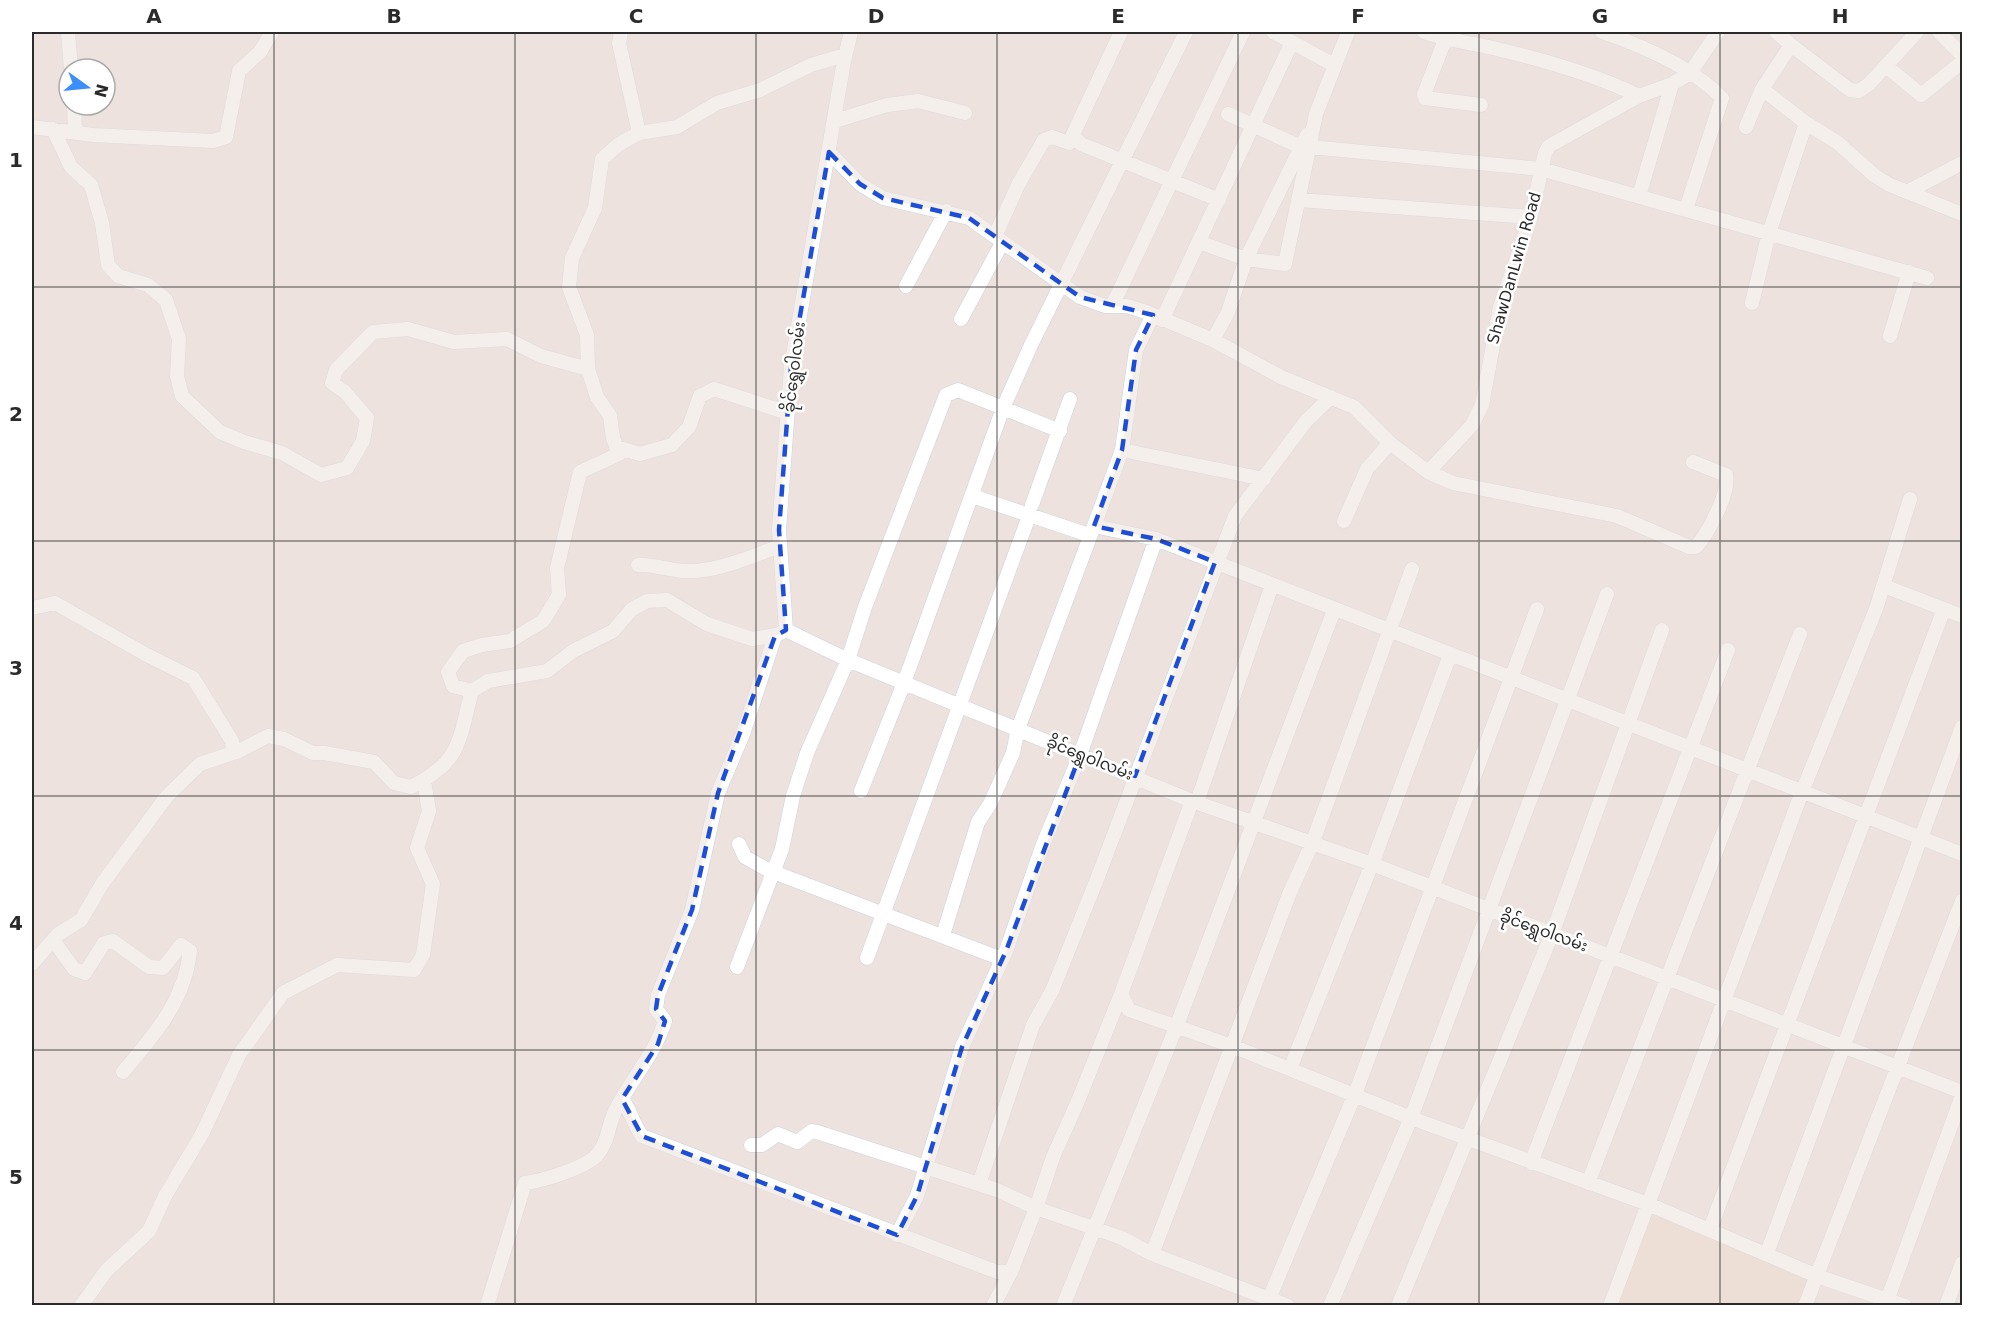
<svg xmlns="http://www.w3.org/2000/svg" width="1994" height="1337" viewBox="0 0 1994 1337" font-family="'DejaVu Sans','Noto Sans Myanmar',sans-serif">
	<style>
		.education { fill: #eedbcc }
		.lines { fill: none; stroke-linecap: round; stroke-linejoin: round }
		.minor-casing { stroke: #cbd3dd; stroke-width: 15 }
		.minor { stroke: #fff; stroke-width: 14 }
		.marked { fill: none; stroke: #1d4ed8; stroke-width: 4.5; stroke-dasharray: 12 8; stroke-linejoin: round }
		.grid { fill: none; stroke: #2b2b2b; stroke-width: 1.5; stroke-opacity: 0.55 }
		.labels { text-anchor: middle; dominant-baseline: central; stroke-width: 5; stroke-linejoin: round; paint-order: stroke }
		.street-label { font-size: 16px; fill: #2b2b2b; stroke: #fff }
		.neatline { fill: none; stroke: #2b2b2b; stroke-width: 2 }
		.grid-label { font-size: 20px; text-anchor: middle; font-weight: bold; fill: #2b2b2b }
	</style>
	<rect width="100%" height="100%" fill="#ede2dd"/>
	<path class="education" d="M1651,1208L1811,1278L1800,1305L1613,1306Z"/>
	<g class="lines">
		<g class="minor-casing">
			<path id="minor" d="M68,32L71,69
				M621,32L619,43L639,133
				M851,32L844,61L791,367L779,530L786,630L848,660L1192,801L1372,864L1962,1092
				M1273,32L1334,65
				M1424,32C1449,41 1475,43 1501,50C1547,61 1596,75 1639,96
				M1448,32L1424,94L1425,98L1481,105
				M1602,32C1643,46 1691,66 1722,98L1686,209
				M1939,32L1962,55
				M1791,45L1850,90L1859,91L1869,84L1917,32
				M1886,66L1921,95L1962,62
				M1762,89L1806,123L1838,143L1875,176L1890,185L1962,214
				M74,105L75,132
				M1228,114L1301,147
				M835,121L887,105L918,101L965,113
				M32,127L93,135L213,141L226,137L239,71L260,52L272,32
				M1746,127L1762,89L1791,45L1776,32
				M53,129L71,167L91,185L102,223L108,265L118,276L148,285L166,300L179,339L177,376L182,396L220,432L244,442L282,453L321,475L347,468L363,441L367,418L345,392L332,383L336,370L373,332L408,329L454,342L507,339L541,356L588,369
				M1073,136L1081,144L1219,200
				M1310,147L1541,169L1927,278
				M829,152L860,184L883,198L969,218L1080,297L1105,306H1127L1146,312L1213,340L1281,377L1354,407L1390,443L1428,472L1453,483L1617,516L1689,547H1696C1708,533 1730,493 1726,475L1693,462
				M1907,192L1962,163
				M1639,196L1672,84
				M1299,200L1531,217
				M995,236L1019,183L1044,140L1052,137L1069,143L1121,32
				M1199,242L1246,259L1285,264L1316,114L1348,32
				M906,286L946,211
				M1752,303L1769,233L1806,123
				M1112,306L1243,32
				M961,319L1002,243
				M1162,320L1292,42
				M1890,336L1909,272
				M1213,340L1228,312L1246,259L1307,135
				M616,447L640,454L672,445L689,427L700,396L714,389L788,413
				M1122,450L1264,479
				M1428,472L1472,425L1482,405L1500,307L1531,217L1545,153L1549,146L1639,96L1672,84L1690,73L1718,32
				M972,496L1089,535
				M1032,505L1070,399
				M1344,521L1367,469L1390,443
				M1094,526L1122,450L1136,350L1153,315
				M638,565C657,564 672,572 689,571C720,571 752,556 780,546
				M1412,569L1312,844L1290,892L1232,1046L1411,1118L1648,1204L1817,1276L1905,1306
				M1884,586L1962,616
				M32,608L55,603L145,654L193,678L232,741L233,753
				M472,691L453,686L448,672L463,651L482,645L510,641L543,621L559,595L557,568L580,472L619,454L613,438L610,416L597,397L588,369L587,335L569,287L572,258L595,208L602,159L619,144L639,133L677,127L717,103L760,90L811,65L845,55
				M861,791L904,683L1003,408L1060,431
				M1197,802L1272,585
				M739,844L745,857L768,870L1002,959
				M943,935L978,822L990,804L1013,753L1018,729L1094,526L1156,539L1962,854
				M53,940L74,969L85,973L104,943L113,941L149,967L163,968L181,945L190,951C185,1001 154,1035 123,1072
				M867,958L1029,516
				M32,964L57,935L81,920L102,884L167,796L200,764L239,751L268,736L284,739L313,753H324L374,762L394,783L411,787C462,761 458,742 472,691L488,681L547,671L573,651L613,631L632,609L647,601L667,600L707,624L752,639L777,635L786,630
				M737,967L782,849L793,796L807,753L848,660L865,607L946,395L958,390L1003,408L1031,345L1186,32
				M1121,994L1129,1010L1232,1046L1152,1254L1288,1306
				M1290,1069L1372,864L1450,655
				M622,1099C631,1111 633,1124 642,1136L997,1272H1011
				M751,1145H762L778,1134L797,1142L812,1131L817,1132L997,1190L1036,1208L1122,1238L1152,1254
				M1531,1163L1728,650
				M1588,1183L1800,634
				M979,1184L1033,1025L1052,991L1097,879L1235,516L1306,421L1331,397
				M1710,1229L1944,609
				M897,1235L917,1196L962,1047L1006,951L1042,847L1080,755L1156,539
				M1767,1253L1962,727
				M81,1306L106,1271L149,1231L165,1196L202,1134L239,1055L283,993L337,965L414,970L423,955L433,884L417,848L429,811L424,781
				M487,1306L525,1183C542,1181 585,1168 597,1155C609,1141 608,1124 616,1109C632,1078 655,1054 665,1021L656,1009L658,995L692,910L718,793L743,734L775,636
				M993,1306L1011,1272L1036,1208L1053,1157L1078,1101L1121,994L1192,801
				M1063,1306L1177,1025L1334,610
				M1266,1306L1355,1094L1537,609
				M1330,1306L1411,1118L1607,594
				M1398,1306L1552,934L1662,630
				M1610,1306L1802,792L1876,609L1910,499
				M1805,1306L1962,901
				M1885,1306L1962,1096
				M1946,1306L1962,1263"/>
		</g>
		<use href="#minor" class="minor"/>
	</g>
	<path d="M0 0H1994V1337H0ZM829,152L860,184L883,198L969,218L1080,297L1153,315L1136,350L1122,450L1094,526L1156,539L1215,562L1135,776L1080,755L1006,951L962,1047L917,1196L897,1235L642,1136L622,1099L658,1044L665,1021L656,1009L658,995L692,910L718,793L775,636L786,630L779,530L791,367Z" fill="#ede2dd" fill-opacity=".55" fill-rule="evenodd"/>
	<path class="marked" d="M829,152L860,184L883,198L969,218L1080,297L1153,315L1136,350L1122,450L1094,526L1156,539L1215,562L1135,776L1080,755L1006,951L962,1047L917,1196L897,1235L642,1136L622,1099L658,1044L665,1021L656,1009L658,995L692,910L718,793L775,636L786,630L779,530L791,367Z"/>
	<path class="grid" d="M274,32V1306M515,32V1306M756,32V1306M997,32V1306M1238,32V1306M1479,32V1306M1720,32V1306M32,287H1962M32,541H1962M32,796H1962M32,1050H1962"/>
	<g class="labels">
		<g class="street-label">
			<text transform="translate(1514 268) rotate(-74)">ShawDanLwin Road</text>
			<text transform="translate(794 367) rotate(-83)">ခိုင်ရွှေဝါလမ်း</text>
			<text transform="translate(1090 758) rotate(22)">ခိုင်ရွှေဝါလမ်း</text>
			<text transform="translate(1544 931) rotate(20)">ခိုင်ရွှေဝါလမ်း</text>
		</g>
	</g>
	<rect width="1994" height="1337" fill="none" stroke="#ffffff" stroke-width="66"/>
	<g transform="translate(87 87) rotate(105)"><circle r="28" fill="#ffffff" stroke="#aaaaaa" stroke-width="1.5"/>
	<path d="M0-4.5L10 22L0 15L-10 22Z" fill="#3c8efb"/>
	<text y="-9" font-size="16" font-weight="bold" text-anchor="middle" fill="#2b2b2b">N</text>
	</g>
	<rect x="33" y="33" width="1928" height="1271" class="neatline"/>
	<g class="grid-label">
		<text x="154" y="23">A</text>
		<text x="394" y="23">B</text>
		<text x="636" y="23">C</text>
		<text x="876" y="23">D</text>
		<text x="1118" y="23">E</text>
		<text x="1358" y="23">F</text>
		<text x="1600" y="23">G</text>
		<text x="1840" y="23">H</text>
		<text x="16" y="167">1</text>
		<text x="16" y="421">2</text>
		<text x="16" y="675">3</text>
		<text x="16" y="930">4</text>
		<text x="16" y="1184">5</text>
	</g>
</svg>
